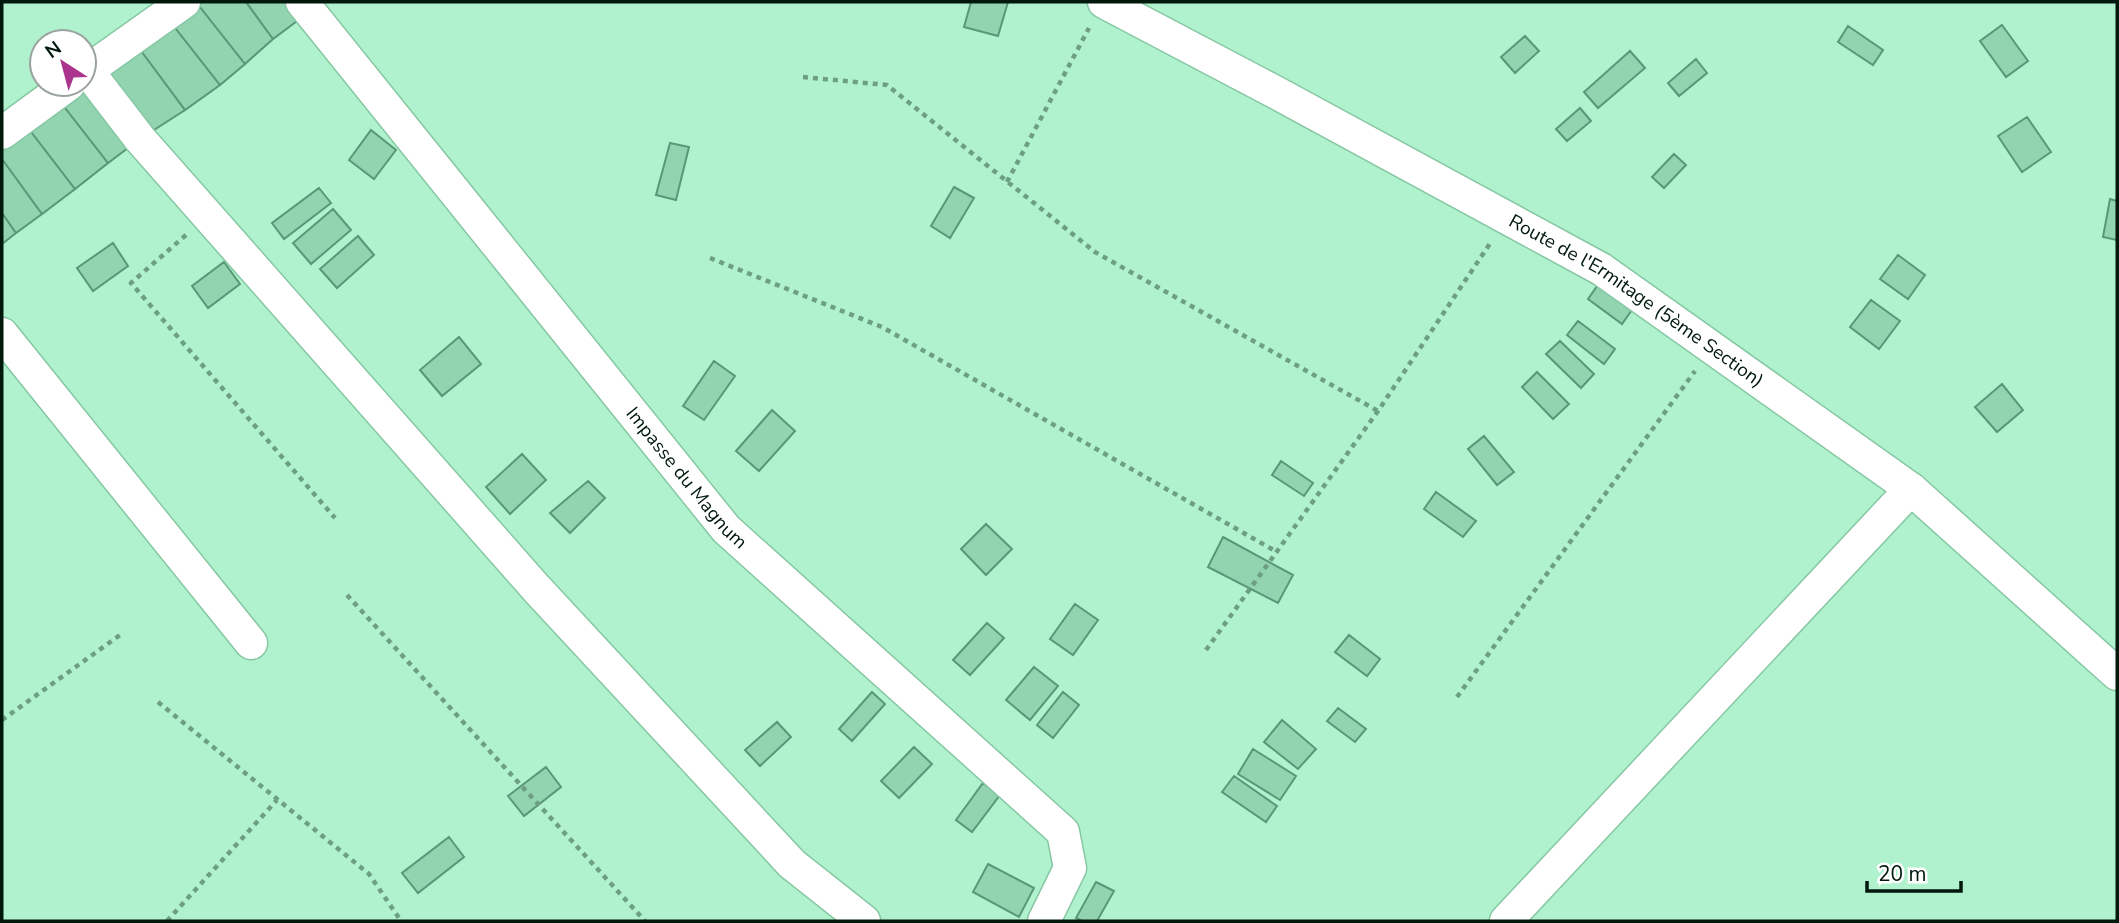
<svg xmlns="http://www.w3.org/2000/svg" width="2119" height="923" viewBox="0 0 2119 923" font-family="'Nunito Sans',sans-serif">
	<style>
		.building { fill: #93d4b0; stroke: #599877; stroke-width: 2 }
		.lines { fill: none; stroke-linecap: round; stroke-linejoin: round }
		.minor-casing { stroke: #87c7a4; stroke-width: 35 }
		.path { stroke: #6d9f83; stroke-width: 4.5; stroke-dasharray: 5 5; stroke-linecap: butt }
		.minor { stroke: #fff; stroke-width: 32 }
		.labels { text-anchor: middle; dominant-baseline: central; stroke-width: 7; stroke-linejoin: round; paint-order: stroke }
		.street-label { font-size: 19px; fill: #01190c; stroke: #fff }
	</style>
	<rect width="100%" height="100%" fill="#b0f2cd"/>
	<path class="building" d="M196,2H246L273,39L245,64Z
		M196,2L245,64L220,85L165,15Z
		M246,2H302L309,12L273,39Z
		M971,2H1008L998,36L964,27Z
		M165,15L220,85L185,110L133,40Z
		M2002,25L2028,61L2006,77L1980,41Z
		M1848,26L1883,50L1873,65L1838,42Z
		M1525,36L1539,51L1515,73L1501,57Z
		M133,40L185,110L140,139L87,70Z
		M1630,51L1645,68L1598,108L1584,92Z
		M1696,59L1707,73L1679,96L1668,83Z
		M84,84L140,139L108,163L55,95Z
		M55,95L108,163L75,189L22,120Z
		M1580,108L1591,121L1567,141L1556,129Z
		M2027,117L2051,152L2022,172L1998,136Z
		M22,120L75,189L42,214L2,159V133Z
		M371,130L396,150L374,179L349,160Z
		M670,143L689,147L676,200L656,195Z
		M1674,154L1686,165L1664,188L1652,177Z
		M2,159L42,214L16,233L2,213Z
		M954,187L974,198L950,238L931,226Z
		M319,188L331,203L284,239L272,223Z
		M2110,199L2117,201V240L2103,237Z
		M333,209L351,230L311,264L293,243Z
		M2,213L16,233L2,244Z
		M358,236L374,255L337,288L320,269Z
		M113,243L128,266L93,291L77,268Z
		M1898,255L1925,275L1908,299L1880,279Z
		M224,262L240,284L208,308L192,286Z
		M1600,282L1634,307L1622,324L1588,299Z
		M1871,300L1900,321L1879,349L1850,327Z
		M1578,321L1615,349L1604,364L1567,335Z
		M459,337L481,364L442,396L420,370Z
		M1560,341L1594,374L1581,388L1546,354Z
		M714,361L735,376L704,420L683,406Z
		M1537,372L1569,404L1553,419L1522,387Z
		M2002,384L2023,410L1997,432L1975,407Z
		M772,410L795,431L759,471L736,451Z
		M1484,436L1514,472L1497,485L1468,449Z
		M522,454L546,480L510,514L486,487Z
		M1281,461L1313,483L1304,496L1272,475Z
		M588,481L605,498L570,533L550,513Z
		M1436,492L1476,521L1463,537L1424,509Z
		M986,524L1012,549L986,575L961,549Z
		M1223,537L1293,575L1278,603L1208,567Z
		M1075,604L1098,620L1073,655L1050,639Z
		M987,623L1004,638L970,675L953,660Z
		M1349,635L1380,659L1367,676L1335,652Z
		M1034,667L1058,686L1030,720L1006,700Z
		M872,692L885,704L852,741L839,729Z
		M1063,692L1079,705L1053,738L1037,725Z
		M1338,708L1366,729L1355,742L1327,721Z
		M1282,720L1316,749L1298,769L1264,742Z
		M777,722L791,737L760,766L745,750Z
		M914,747L932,764L899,798L881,781Z
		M1253,749L1296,776L1280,800L1238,774Z
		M546,767L561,787L524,816L508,796Z
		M1234,776L1277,806L1266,822L1222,792Z
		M983,783L1000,795L972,832L956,820Z
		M449,837L464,857L418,893L402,873Z
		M988,864L1034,888L1019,917L973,892Z
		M1096,882L1114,891L1097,921H1082L1076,918Z"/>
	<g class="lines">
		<g class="minor-casing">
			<g id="minor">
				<path id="s1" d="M302,2L726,529L1063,832L1070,868L1044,921"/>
				<path id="s2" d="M1104,2L1275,92L1601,269L1911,489L2117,674"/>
				<path d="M87,70L140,139L536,588L792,864L864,921"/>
				<path d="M84,73L184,2"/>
				<path d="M2,133L69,84"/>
				<path d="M2,334L251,643"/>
				<path d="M1506,921L1911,489"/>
			</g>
		</g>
		<path class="path" d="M803,77L887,85L1095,252L1378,411
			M1007,182L1089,28
			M186,235L131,283L335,518
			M710,258L882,327L1277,552
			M347,595L645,921
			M1206,650L1378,411L1491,242
			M1457,697L1695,371
			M158,702L369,874L401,921
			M2,720L120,635
			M167,921L277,800"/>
		<use href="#minor" class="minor"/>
	</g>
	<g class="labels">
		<g class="street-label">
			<text stroke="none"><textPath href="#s2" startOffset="611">Route de l'Ermitage (5ème Section)</textPath></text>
			<text stroke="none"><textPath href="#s1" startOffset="612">Impasse du Magnum</textPath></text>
		</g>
	</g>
	<rect width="2119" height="923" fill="none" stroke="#01190c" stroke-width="7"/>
	<g transform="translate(63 63) rotate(324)"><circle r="33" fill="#ffffff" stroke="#99a39e" stroke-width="2"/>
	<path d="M0-5L12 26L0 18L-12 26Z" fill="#ab358d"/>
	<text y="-10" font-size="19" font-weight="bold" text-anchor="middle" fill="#01190c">N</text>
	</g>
	<path d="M1867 881v10h94v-10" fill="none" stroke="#01190c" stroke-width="3.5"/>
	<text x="1878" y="881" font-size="21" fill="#01190c" stroke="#ffffff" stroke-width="5" paint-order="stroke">20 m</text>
</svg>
